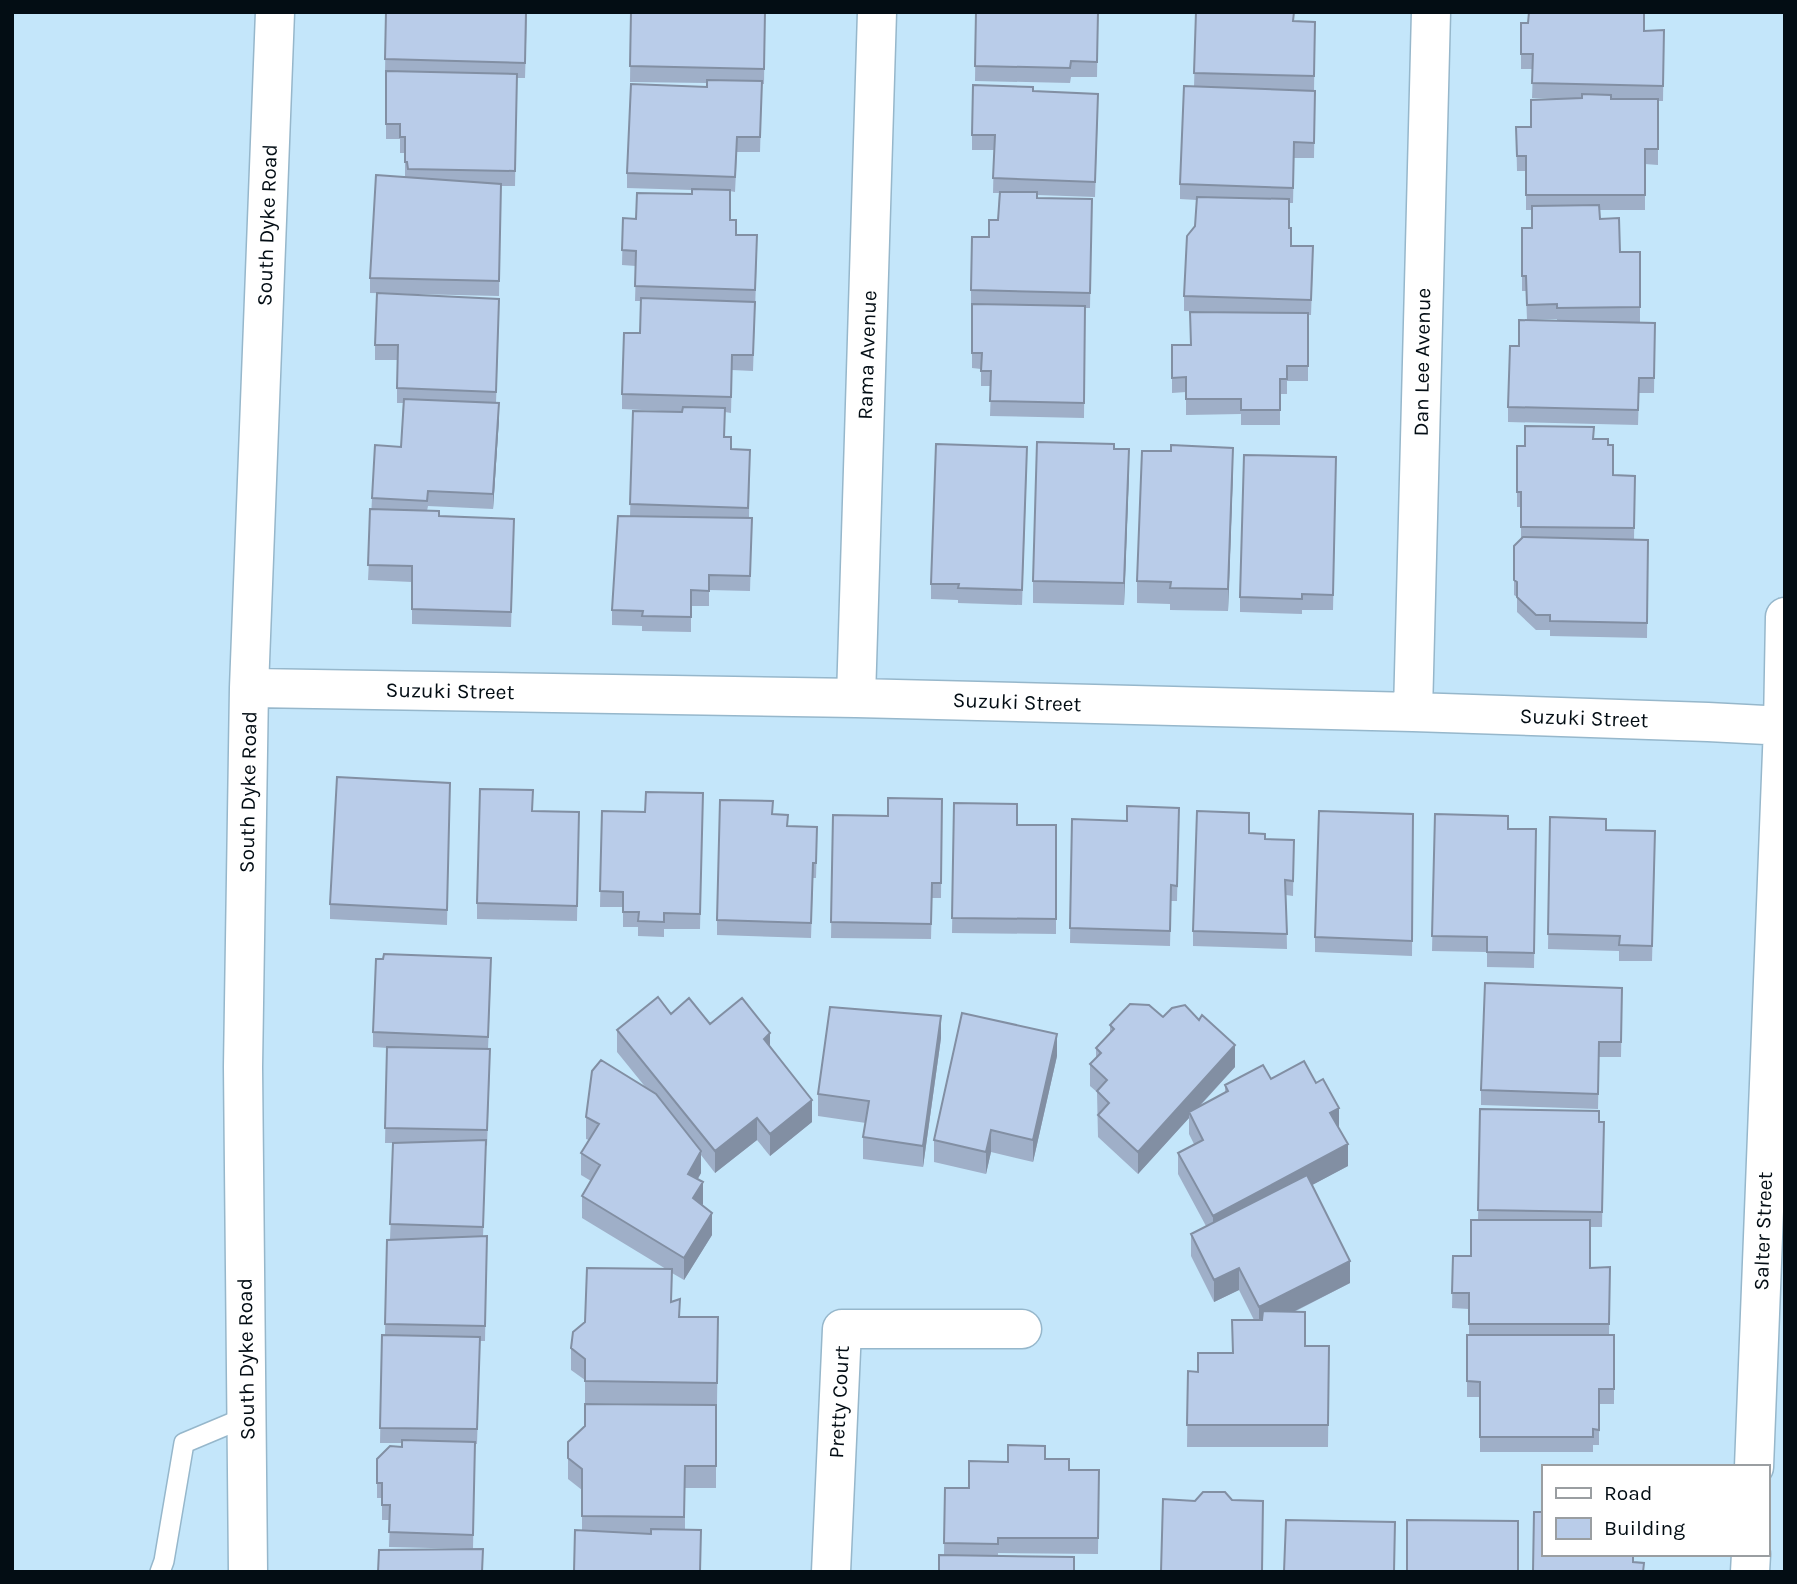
<svg xmlns="http://www.w3.org/2000/svg" width="1797" height="1584" viewBox="0 0 1797 1584" font-family="Karla,sans-serif">
	<style>
		.lines { fill: none; stroke-linecap: round; stroke-linejoin: round }
		.lane-casing { stroke: #96b7cb; stroke-width: 22 }
		.street-casing { stroke: #96b7cb; stroke-width: 41 }
		.lane { stroke: #fff; stroke-width: 19 }
		.street { stroke: #fff; stroke-width: 38 }
		.wall { fill: #9fafc8 }
		.shaded-wall { fill: #828fa3 }
		.building { fill: #b9cce9; stroke: #828fa3; stroke-width: 2 }
		.labels { text-anchor: middle; dominant-baseline: central; stroke-width: 6; stroke-linejoin: round; paint-order: stroke }
		.street-label { font-size: 21px; fill: #030d14; stroke: #fff }
	</style>
	<rect width="100%" height="100%" fill="#c4e6fa"/>
	<g class="lines">
		<g class="lane-casing">
			<path id="lane" d="M160,1572L164,1561L184,1443L246,1417"/>
		</g>
		<g class="street-casing">
			<path id="street" d="M249,688L856,698L1413,712L1708,722L1785,726
				M856,698L877,12
				M1413,712L1431,12
				M1754,1467L1783,726L1785,617
				M248,1572L243,1067L249,688L275,12
				M831,1572L842,1329H1022
				M1750,1572L1751,1554"/>
		</g>
		<use href="#lane" class="lane"/>
		<use href="#street" class="street"/>
	</g>
	<path class="wall" d="M386,12H527L525,78H517L515,186H501L499,296L370,293V278L405,177V153H400V139H386V74H385Z
		M631,12H765L764,84H762L760,152H737L735,192L730,191V220L736,235L757,251L753,371L732,370L731,413L725,412L724,437L731,449L750,450L749,518H752L750,591L709,590V606H691V632L642,631V626L612,625V610L630,517L633,411L682,412L622,409V394L640,333L641,301H635L636,266L622,265L623,218L636,219L692,194V190L627,188V173L707,87V83L630,82Z
		M976,12H1098L1097,77H1071L1070,83L975,81Z
		M1196,12L1294,21L1315,22L1314,91H1315L1314,158H1294L1293,203H1289V228L1291,246L1313,261L1311,315H1308V381H1287V394H1280V425H1241V414L1186,415V392L1172,393V345H1190L1224,312L1184,311V296L1195,226L1197,200L1180,199V184L1194,87Z
		M1521,23L1644,31L1664,30L1663,101H1658V165L1645,164V210H1599L1600,219L1620,252H1640V322H1615L1655,323L1654,393H1639L1638,425L1508,422V407L1519,346L1557,321V319L1527,320L1526,291H1522V228H1532V210H1526V171H1517L1516,127H1531L1568,99L1532,98L1533,69H1521Z
		M1033,91L1098,109L1095,197L1037,195V198L1092,199L1090,308H1085L1084,418L990,416L991,386H981V369L972,368V305H971V290L989,237L998,220L999,193H993L994,150H972V135Z
		M499,314L496,403L499,419L493,509L428,506L427,511L439,516L514,534L511,627L412,624V582L368,580L372,498L401,447L403,403H397V360H375V345Z
		M1594,439L1613,475L1635,476L1634,540H1648L1647,638L1550,636V630H1536L1517,612V597L1514,595V546L1521,539V507H1517V446Z
		M1027,462L1022,605L958,603V600L931,599V584Z
		M1233,470L1228,611L1170,610V604L1137,603V581Z
		M1129,471L1124,605L1033,603V581Z
		M1336,472L1333,610H1302V614L1240,612V597Z
		M450,783L447,925L330,919V904Z
		M703,793L700,929H664V937L638,936V927H623V907H600L602,811L645,812Z
		M942,799L941,898H932L931,939L831,938L833,815L888,816Z
		M954,803L1017,825H1056V934L952,933Z
		M1179,808L1177,901H1171L1170,946L1070,943L1072,819L1127,821Z
		M533,811L579,812L577,921L477,919V903Z
		M773,814L788,826L817,842L816,878H813L811,938L717,935V920Z
		M1413,814L1412,956L1315,952V937Z
		M1435,814L1508,829H1536L1534,968L1487,967V952L1432,951Z
		M1550,817L1606,830L1655,846L1652,961H1619V951L1548,949Z
		M1249,833L1265,839L1294,840L1293,896L1286,895L1287,949L1193,946V931Z
		M491,973L488,1049L490,1064L487,1146L486,1145L483,1237L487,1236L485,1341H480L477,1444H475L473,1549L389,1547L390,1520H382V1498H377V1459L402,1447V1443H380L382,1335H385L387,1240L390,1239L394,1143H385L387,1048L373,1047V1032Z
		M1622,1003L1621,1057H1599L1598,1109L1481,1105V1090Z
		M671,1014L710,1024L770,1048L812,1122L770,1156L757,1140L715,1173L701,1155V1173L698,1179L703,1204L702,1205L712,1235L684,1280L672,1273V1302L680,1317H718L717,1405L585,1403V1380L571,1370V1348L666,1269L582,1218V1196L591,1181L581,1175V1153L589,1140L586,1139V1117L647,1089L617,1052V1030Z
		M1163,1017L1235,1067L1199,1107L1225,1093V1085L1271,1079L1339,1128L1348,1166L1312,1185L1350,1283L1294,1312L1305,1346H1329L1328,1447H1187L1188,1371L1198,1372L1232,1353L1254,1320L1239,1290L1214,1302L1191,1256V1234L1206,1226L1178,1174V1153L1194,1144L1189,1134V1118L1138,1174L1098,1137L1097,1092L1090,1086V1064L1096,1058V1048L1110,1033V1025Z
		M941,1038L923,1167L863,1159V1137L866,1123L818,1116V1094Z
		M1057,1056L1033,1162L991,1152L986,1174L934,1162V1140Z
		M1480,1109L1604,1122L1602,1227H1590V1268L1610,1267L1609,1335H1614V1404H1599V1445H1593V1452H1480V1397H1467V1335H1469V1309L1452,1308L1453,1256H1471L1478,1220Z
		M716,1405V1488H685V1529L700,1572L582,1531V1490L568,1479V1442Z
		M1045,1459L1069,1470H1099L1098,1554L998,1553V1556L944,1555L945,1488H969L1008,1462Z"/>
	<path class="shaded-wall" d="M499,403V419L493,509V494Z
		M1233,448V470L1228,611V589Z
		M1129,449V471L1124,605V583Z
		M941,1016V1038L923,1167V1146Z
		M770,1033V1055L764,1039Z
		M1057,1034V1056L1033,1162V1140Z
		M1235,1045V1067L1190,1116L1189,1112V1118L1138,1174V1152Z
		M812,1100V1122L770,1156V1134Z
		M1339,1108V1130L1330,1113Z
		M757,1118V1140L715,1173V1151Z
		M991,1130V1152L986,1174V1152Z
		M1348,1144V1166L1213,1238V1216Z
		M701,1151V1173L688,1195V1174Z
		M703,1182V1204L693,1219V1198Z
		M712,1213V1235L684,1280V1258Z
		M1350,1261V1283L1259,1329V1307Z
		M1239,1268V1290L1214,1302V1280Z"/>
	<path class="building" d="M386,12H526L525,63L385,59Z
		M631,12H765L764,69L630,66Z
		M976,12H1098L1097,62L1071,61L1070,68L975,66Z
		M1196,12H1294L1293,21L1315,22L1314,76L1194,73Z
		M1529,12H1644V31L1664,30L1663,86L1532,83L1533,54H1521V23H1528Z
		M386,71L517,74L515,171L408,169L407,162H405V137H400V124H386Z
		M707,80L762,81L760,137H737L735,177L627,173L631,84L707,87Z
		M973,85L1033,87V91L1098,94L1095,182L993,178L995,135H972Z
		M1184,86L1315,91L1314,143L1294,142L1293,188L1180,184Z
		M1582,94L1611,95V99H1658V149H1645V195H1526V156H1517L1516,127H1531V100L1582,98Z
		M376,175L501,184L499,281L370,278Z
		M692,189L730,190V220H736V235H757L755,290L635,286L636,251L622,250L623,218L636,219L637,193L692,194Z
		M1000,192H1037V198L1092,199L1090,293L971,290L972,237H989V220H998Z
		M1197,197L1289,199V228H1291V246H1313L1311,300L1184,296L1187,236L1195,226Z
		M1599,205L1600,219L1619,218L1620,252H1640V307L1557,308V304L1527,305L1526,276H1522V228H1532V206Z
		M377,293L499,299L496,392L397,388L398,345H375Z
		M641,298L755,302L753,355H732L731,397L622,394L624,333H640Z
		M972,304L1085,306L1084,403L990,401L991,371H981L982,353H972Z
		M1190,312L1308,313V366H1287V379H1280V410H1241V399H1186V377L1172,378V345H1191Z
		M1519,320L1655,323L1654,378H1639L1638,410L1508,407L1510,346H1519Z
		M404,399L499,403L493,494L428,491L427,501L372,498L375,445L401,447Z
		M683,407L725,408L724,437H731V449L750,450L748,508L630,504L633,411L682,412Z
		M1525,426L1594,427L1593,439H1608V445H1613V475L1635,476L1634,528L1521,527V492H1517V446H1525Z
		M1037,442L1114,444V449H1129L1124,583L1033,581Z
		M936,444L1027,447L1022,590L958,588L959,584H931Z
		M1171,445L1233,448L1228,589L1170,588L1171,582L1137,581L1142,451H1171Z
		M1244,455L1336,457L1333,595L1302,594V599L1240,597Z
		M370,509L439,511V516L514,519L511,612L412,609V566L368,565Z
		M618,516L752,518L750,576L709,575V591L691,590V617L642,616L643,611L612,610Z
		M1523,537L1648,540L1647,623L1550,621V615H1536L1517,597V582L1514,580V546Z
		M337,777L450,783L447,910L330,904Z
		M480,789L533,790L532,811L579,812L577,906L477,903Z
		M646,792L703,793L700,914L664,913V922L638,921L639,912H623V892L600,891L602,811L645,812Z
		M888,798L942,799L941,883H932L931,924L831,922L833,815L888,816Z
		M720,800L773,801L772,814L788,815L787,826L817,827L816,863H813L811,923L717,920Z
		M954,803L1017,804V825H1056V919L952,918Z
		M1127,806L1179,808L1177,886L1171,885L1170,931L1070,928L1072,819L1127,821Z
		M1197,811L1249,813V833L1265,834V839L1294,840L1293,881L1285,880L1287,934L1193,931Z
		M1319,811L1413,814L1412,941L1315,937Z
		M1435,814L1508,816V829H1536L1534,953L1487,952V937L1432,936Z
		M1550,817L1606,819V830L1655,831L1652,946L1619,945L1620,936L1548,934Z
		M384,954L491,958L488,1037L373,1032L376,959H383Z
		M1485,983L1622,988L1621,1042H1599L1598,1094L1481,1090Z
		M658,997L671,1014L689,998L710,1024L742,998L770,1033L764,1039L812,1100L770,1134L757,1118L715,1151L617,1030Z
		M1130,1004L1149,1005L1163,1017L1172,1008L1185,1005L1199,1020L1202,1015L1235,1045L1138,1152L1098,1115L1109,1103L1097,1091L1107,1080L1090,1064L1101,1053L1096,1048L1114,1029L1110,1025Z
		M830,1007L941,1016L923,1146L863,1137L869,1101L818,1094Z
		M962,1013L1057,1034L1033,1140L991,1130L986,1152L934,1140Z
		M387,1047L490,1049L487,1130L385,1128Z
		M601,1060L656,1094L701,1151L688,1174L703,1182L693,1198L712,1213L684,1258L582,1196L600,1165L581,1153L599,1124L586,1117L592,1071Z
		M1304,1061L1316,1083L1323,1079L1339,1108L1330,1113L1348,1144L1213,1216L1178,1153L1203,1140L1189,1112L1228,1091L1225,1085L1263,1065L1271,1079Z
		M1480,1109L1599,1111V1122H1604L1602,1212L1478,1210Z
		M486,1140L483,1227L390,1224L393,1143Z
		M1307,1175L1350,1261L1259,1307L1239,1268L1214,1280L1191,1234Z
		M1471,1220H1590V1268L1610,1267L1609,1324H1469V1293H1452L1453,1256H1471Z
		M487,1236L485,1326L385,1324L387,1240Z
		M587,1268L672,1269L671,1302L680,1299L679,1317H718L717,1383L585,1381V1359L571,1348L573,1332L585,1322Z
		M1263,1311L1305,1312V1346H1329L1328,1425H1187L1188,1371L1198,1372V1353H1233L1232,1320H1262Z
		M382,1335L480,1337L477,1429L380,1428Z
		M1467,1335H1614V1389H1599V1430L1593,1429V1437H1480V1382L1467,1381Z
		M585,1404L716,1405V1466H685L684,1517L582,1516V1469L568,1458V1442L585,1426Z
		M402,1440L475,1442L473,1535L389,1532L390,1505H382V1483H377V1459L390,1446L402,1447Z
		M1008,1445L1045,1446V1459H1069V1470H1099L1098,1538H998V1544L944,1543L945,1488H969V1461L1008,1462Z
		M1203,1492H1225L1232,1500L1263,1501L1262,1572H1161L1163,1499L1195,1501Z
		M1534,1512H1543V1554H1633V1562L1644,1563L1643,1572H1533Z
		M1286,1520L1395,1522L1394,1572H1284Z
		M1407,1520L1518,1521V1572H1407Z
		M651,1529L701,1530L700,1572H574L575,1530L651,1534Z
		M483,1549L482,1572H378L379,1550Z
		M939,1555L1074,1557V1572H939Z"/>
	<g class="labels">
		<g class="street-label">
			<text transform="translate(267 225) rotate(-88)">South Dyke Road</text>
			<text transform="translate(867 355) rotate(-88)">Rama Avenue</text>
			<text transform="translate(1422 362) rotate(-89)">Dan Lee Avenue</text>
			<text transform="translate(450 691) rotate(1)">Suzuki Street</text>
			<text transform="translate(1017 702) rotate(2)">Suzuki Street</text>
			<text transform="translate(1584 718) rotate(2)">Suzuki Street</text>
			<text transform="translate(248 792) rotate(-89)">South Dyke Road</text>
			<text transform="translate(1763 1231) rotate(-88)">Salter Street</text>
			<text transform="translate(246 1359) rotate(-91)">South Dyke Road</text>
			<text transform="translate(839 1402) rotate(-87)">Pretty Court</text>
		</g>
	</g>
	<rect width="1797" height="1584" fill="none" stroke="#030d14" stroke-width="28"/>
	<rect x="1542" y="1465" width="228" height="91" fill="#ffffff" stroke="#9a9ea1" stroke-width="2"/>
	<rect x="1556" y="1488" width="35" height="10" fill="#ffffff" stroke="#9a9ea1" stroke-width="2"/>
	<text x="1604" y="1500" font-size="21" fill="#030d14">Road</text>
	<rect x="1556" y="1518" width="35" height="21" fill="#b9cce9" stroke="#9a9ea1" stroke-width="2"/>
	<text x="1604" y="1535" font-size="21" fill="#030d14">Building</text>
</svg>
